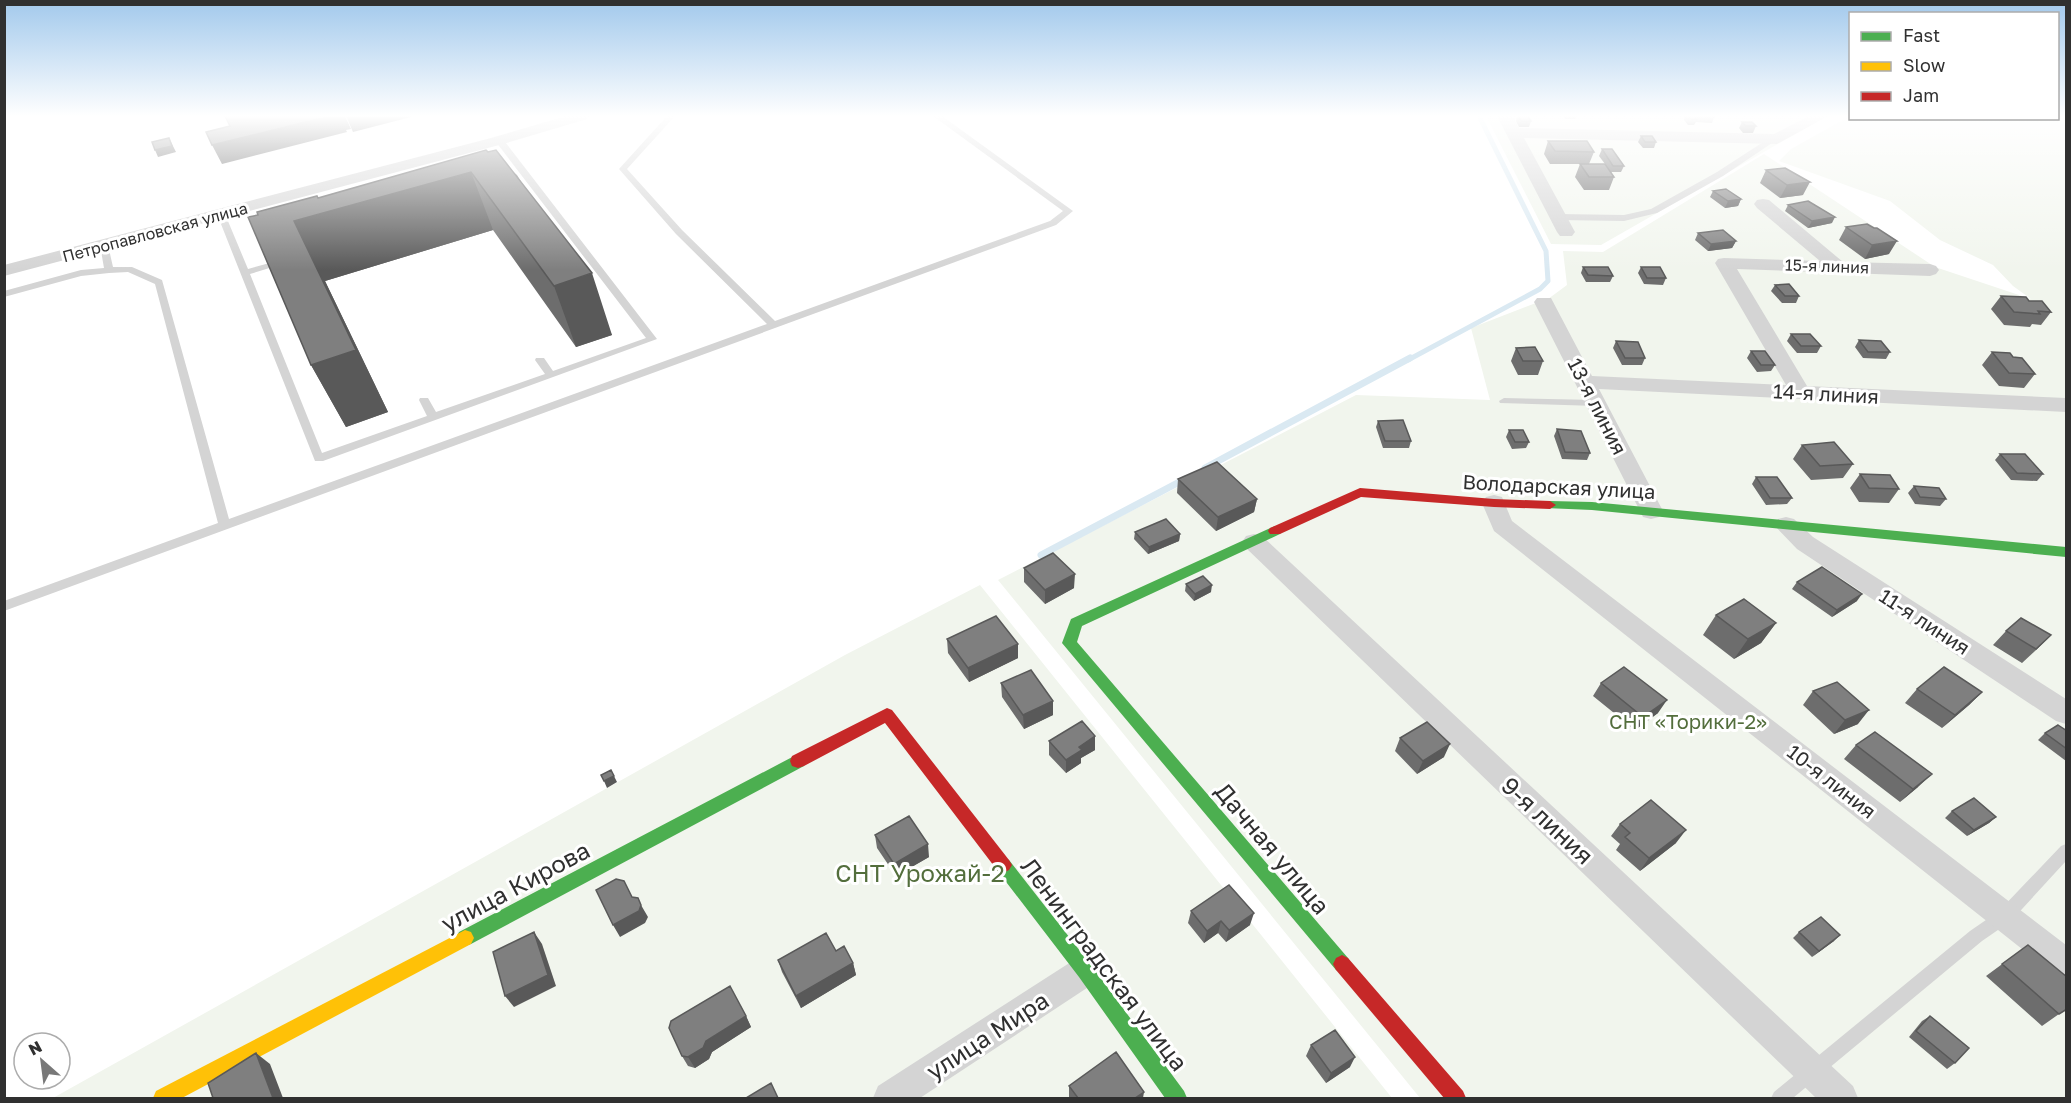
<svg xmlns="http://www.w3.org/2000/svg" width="2071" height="1103" viewBox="0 0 2071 1103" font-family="'Golos Text',sans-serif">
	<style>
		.green { fill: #f1f5ed }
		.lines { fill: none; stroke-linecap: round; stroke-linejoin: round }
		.stream-far1 { stroke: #dae9f2; stroke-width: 5 }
		.stream { stroke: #dae9f2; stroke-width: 7 }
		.lane { fill: #d4d4d4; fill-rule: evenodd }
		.street { fill: #d4d4d4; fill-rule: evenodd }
		.fast { fill: #4caf50; fill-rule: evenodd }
		.slow { fill: #ffc107; fill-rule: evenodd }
		.jam { fill: #c62828; fill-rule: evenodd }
		.wall { fill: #6d6d6d }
		.shaded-wall { fill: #595959 }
		.building { fill: #7f7f7f; stroke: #595959; stroke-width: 1.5 }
		.labels { text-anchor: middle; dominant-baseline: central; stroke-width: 6; stroke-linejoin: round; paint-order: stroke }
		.far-street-label { font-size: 16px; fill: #303030; stroke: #fff }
		.street-label { font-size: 20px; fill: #303030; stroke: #fff }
		.park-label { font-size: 20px; fill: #536e3c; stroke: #fff }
		.near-street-label { font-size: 24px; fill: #303030; stroke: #fff }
		.near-park-label { font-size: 24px; fill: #536e3c; stroke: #fff }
	</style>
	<rect width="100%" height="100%" fill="#fff"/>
	<path class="green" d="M1486,116H1827L1601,245L1551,244Z
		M1850,116V118H2058V116H2066V1098H1420L998,580L1356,395L1490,400L1471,328L1536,303L1544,302L1567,285L1563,251L1603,252L1764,154L1935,267L2031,299L2013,286L1993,265L1940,240L1890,201L1779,161L1791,149Z
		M980,585L1392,1098H53L845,655Z"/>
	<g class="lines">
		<path class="stream-far1" d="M1408,360L1540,289L1548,281L1546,251L1479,116"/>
		<path class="stream" d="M1205,468L1410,358
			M1041,555L1185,479"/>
		<path class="lane" d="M667,116H675L627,169L682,230L775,321L1050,221L1063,211L933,116H942L1073,211L1056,225L4,611V601L218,523L155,284L128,272L109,273L81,276L4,297V291L81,270L104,268L100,245L104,242L108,245L113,267H132L162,280L229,519L767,324L676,234L619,169Z
			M1771,137L1778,139L1723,176L1657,213L1624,221L1559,220L1555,217L1559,214L1624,215L1651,209L1717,172Z
			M496,138H502L657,339L323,461H315L217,214L218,212L225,214L248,269L284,259L289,262L250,274L322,453L427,416L419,400L420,398H428L436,412L545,374L535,360L536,358H544L553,371L646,338L496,142Z
			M1504,398L1597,400L1602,403L1597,406L1500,403L1499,401Z
			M2066,844V861L2011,921L1982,941L1793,1098H1771L1774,1092L1970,931L1999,911L2061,846Z"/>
		<path class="street" d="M566,116H590L587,119L503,144L4,276V265L491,138Z
			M1497,116H1513L1519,128L1774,134L1809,116H1828L1777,144L1524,138L1575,232L1572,236H1560L1557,232Z
			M1763,199L1769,200L1843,262L1930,264L1936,266L1939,270L1936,274L1930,276L1737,269L1807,386L2066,398V412L1599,389L1663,511L1659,517L1651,519L1643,517L1534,302L1537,298H1551L1592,376L1786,385L1715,263L1718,259L1724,258L1820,261L1757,208L1754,204L1757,200Z
			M1494,495L1502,497L1512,521L2066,945V979L2055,975L1494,531L1482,503L1486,497Z
			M1786,517L1794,519L1813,537L2066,699V724L2056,721L1797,549L1774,525L1778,519Z
			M1254,534L1262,536L1853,1086L1858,1098H1816L1246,548L1242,542L1246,536Z
			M1085,955L1096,960L1101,971L1096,982L920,1098H873L878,1086L1074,960Z"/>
		<path class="fast" d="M1550,501L1592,502L2066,547V557L1592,510L1545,508L1544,505Z
			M1275,526L1280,528L1282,531L1280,534L1082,626L1077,642L1348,958L1351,964L1348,970L1342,973L1336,970L1062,643L1071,619Z
			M798,754L804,756L806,761L804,766L471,944L465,946L459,944L456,938L459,932Z
			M1003,857L1009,860L1091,965L1184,1091L1187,1098H1165L1079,977L997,870L994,865L997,860Z"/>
		<path class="slow" d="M465,930L471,932L474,938L471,944L182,1098H153L156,1091Z"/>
		<path class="jam" d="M1360,488L1494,499L1550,501L1556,505L1550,509L1494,507L1361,497L1280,534H1270L1268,531L1270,528Z
			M887,708L892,710L1009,860L1012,865L1009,870L1003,873L997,870L885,723L804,766L798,768L792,766L790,761L792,756Z
			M1342,955L1348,958L1463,1091L1466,1098H1444L1336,970L1333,964L1336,958Z"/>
	</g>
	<path class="wall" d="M1517,116H1528L1531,121L1529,127H1519L1516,121Z
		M1563,116H1576L1575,119H1565Z
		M1685,116H1714V117L1712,123L1696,122L1694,125H1688L1684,120Z
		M1742,122L1756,126L1753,133H1743L1739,128Z
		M1641,136L1656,142L1654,148H1643L1638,142Z
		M1548,141L1594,152L1589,164H1605L1599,156L1602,149L1624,166L1621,172H1611L1614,177L1609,190H1584L1575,177L1580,164H1550L1544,154Z
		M488,152L517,175L612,335L576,347L493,230L325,281L388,412L346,427L311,365L318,198Z
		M1766,170L1803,195L1780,198L1760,183Z
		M1713,191L1741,199L1738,206L1725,208L1710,197Z
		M1788,205L1832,223L1808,228L1785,211Z
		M1846,227L1874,228L1889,254L1865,259L1839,240Z
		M1698,233L1736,241L1732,248L1708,251L1695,240Z
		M1583,267L1613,276L1610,282H1586L1581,273Z
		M1641,267L1666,278L1663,285L1644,284L1638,273Z
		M1775,285L1799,296L1796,303H1782L1771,291Z
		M2001,296L2029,301L2051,312L2041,325L2032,324L2030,327L2004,325L1991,309Z
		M1791,334L1821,346L1817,353H1797L1787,341Z
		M1859,340L1890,352L1886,359L1863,358L1855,347Z
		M1616,341L1645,358L1642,365H1622L1613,348Z
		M1516,348L1543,361L1538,375H1518L1511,361Z
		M1751,351L1775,365L1771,371L1757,372L1747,358Z
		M1992,352L2035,374L2024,388L1999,386L1982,365Z
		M1378,421L1411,441L1409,448H1383L1376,427Z
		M1557,429L1590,453L1587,460L1562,459L1554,436Z
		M1509,430L1529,442L1526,448L1512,449L1506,437Z
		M1802,445L1853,464L1843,478L1811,480L1793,459Z
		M2000,454L2043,474L2037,481L2011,480L1995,460Z
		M1860,474L1899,489L1889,503L1859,502L1850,488Z
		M1756,477L1792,498L1787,504L1766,505L1752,484Z
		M1178,479L1257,499L1254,512L1216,531L1177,493Z
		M1914,486L1946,499L1940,506L1915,504L1908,493Z
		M1135,532L1180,534L1179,541L1148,554L1134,539Z
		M1024,568L1074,588L1045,604L1024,582Z
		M1797,582L1857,601L1832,617L1792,589Z
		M1186,584L1211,592L1194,601L1185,591Z
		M1716,615L1776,623L1761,643L1734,659L1703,635Z
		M2006,631L2051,635L2022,663L1993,645Z
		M947,639L1018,644V658L969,682L948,653Z
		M1001,683L1053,715L1024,729L1002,697Z
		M1601,683L1658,713L1635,730L1593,696Z
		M1917,689L1982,692L1969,705L1942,728L1905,703Z
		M1813,691L1858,724L1834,734L1803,705Z
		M2067,731L2066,761L2038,740L2045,733Z
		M1095,736V750L1081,758V763L1066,773L1049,755V741Z
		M1400,738L1444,757L1417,774L1395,751Z
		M1856,745L1918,787L1900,802L1844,759Z
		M1952,811L1996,817L1989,823L1967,836L1945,818Z
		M1620,824L1676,843L1640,871L1616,850L1620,844L1611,836Z
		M875,835L929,857L896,876L877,848Z
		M1191,911L1250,925L1226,942L1218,933L1204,943L1188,923Z
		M1799,932L1834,941L1812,957L1793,938Z
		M2028,945L2059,1014L2042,1026L1986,976Z
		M836,951L853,963L856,975L801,1008L782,972L778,960Z
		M746,1016L751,1027L712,1052L709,1059L695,1068L688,1066L682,1056Z
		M1930,1016L1955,1063L1947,1069L1909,1037L1922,1021Z
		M1311,1045L1350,1067L1326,1083L1306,1056Z
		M1069,1086L1143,1098H1070L1069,1097Z"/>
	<path class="shaded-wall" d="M330,116H345L351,129L346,130L347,132L222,164L212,145Z
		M346,116H411V117L353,132Z
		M169,138L176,152L158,157L155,150Z
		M471,172L493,230L325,281L388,412L346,427L311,365L294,221Z
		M1810,182L1803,195L1780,198L1787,185Z
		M1741,199L1738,206L1725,208L1728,201Z
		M1835,217L1832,223L1808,228L1812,221Z
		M1736,241L1732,248L1708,251L1711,244Z
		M1897,241L1889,254L1865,259L1872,245Z
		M592,273L612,335L576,347L554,286Z
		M1257,499L1254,512L1216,531L1218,517Z
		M1180,534L1179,541L1148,554L1149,547Z
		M1075,574L1074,588L1045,604V590Z
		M1212,585L1211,592L1194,601L1195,594Z
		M1862,594L1857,601L1832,617L1837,610Z
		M1776,623L1761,643L1734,659L1748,639Z
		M2051,635L2037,649L2022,663L2036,649Z
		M1018,644V658L969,682L968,668Z
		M1982,692L1969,705L1942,728L1955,715Z
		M1667,700L1658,713L1635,730L1643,717Z
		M1053,701V715L1024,729L1023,715Z
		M1869,710L1858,724L1834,734L1845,720Z
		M1095,736V750L1081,758V763L1066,773V760L1079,747Z
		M1450,744L1444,757L1417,774L1423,761Z
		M1932,774L1918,787L1900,802L1913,789Z
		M614,776L617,782L607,788L604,781Z
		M1996,817L1989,823L1967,836L1974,830Z
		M1686,830L1676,843L1640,871L1649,858Z
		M928,844L929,857L896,876L894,864Z
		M641,905L648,917L645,923L620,937L613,925Z
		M1254,913L1250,925L1226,942L1229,930Z
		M1221,921L1218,933L1204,943L1207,931Z
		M534,932L542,944L556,986L514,1007L505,996Z
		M1840,935L1834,941L1812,957L1819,951Z
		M853,963L856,975L801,1008L796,996Z
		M746,1016L751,1027L712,1052L709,1059L695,1068L688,1057L706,1041Z
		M256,1053L270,1064L283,1098H273Z
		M1355,1057L1350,1067L1326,1083L1331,1073Z
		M1144,1092L1143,1098H1135Z"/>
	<path class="building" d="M225,116H330L212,145L206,132L230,126Z
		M1518,116H1528L1531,121H1521Z
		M1688,116H1695L1697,119H1691Z
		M1698,116H1714V117H1699Z
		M1742,122H1752L1756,126H1746Z
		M1641,136H1652L1656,142H1645Z
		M169,138L172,146L155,150L152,142Z
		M1548,141H1587L1594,152L1555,151Z
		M1602,149H1612L1624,166H1613Z
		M486,150L488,152L496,150L592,273L554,286L471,172L294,221L356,350L311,365L248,217L258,215L257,212L317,196L318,198Z
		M1580,164H1605L1614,177H1589Z
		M1785,168L1810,182L1787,185L1766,170Z
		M1726,189L1741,199L1728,201L1713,191Z
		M1808,201L1835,217L1812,221L1788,205Z
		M1867,224L1874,228H1877L1897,241L1872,245L1846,227Z
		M1723,230L1736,241L1711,244L1698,233Z
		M1583,267H1608L1613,276L1588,275Z
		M1641,267H1660L1666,278H1647Z
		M1789,284L1799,296H1785L1775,285Z
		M2001,296L2026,297L2029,301H2042L2051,312L2038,311L2040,314L2014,312Z
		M1791,334H1810L1821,346H1801Z
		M1859,340L1881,341L1890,352H1868Z
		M1616,341L1638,342L1645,358H1625Z
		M1535,347L1543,361H1523L1516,348Z
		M1751,351H1765L1775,365H1761Z
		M1992,352L2010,353L2013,357L2022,358L2035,374L2009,373Z
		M1403,420L1411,441H1385L1378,421Z
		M1557,429L1581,431L1590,453L1565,452Z
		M1509,430H1523L1529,442H1515Z
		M1834,442L1853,464L1820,466L1802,445Z
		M2000,454H2025L2043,474L2017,473Z
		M1217,462L1257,499L1218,517L1178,479Z
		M1860,474L1890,475L1899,489L1869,488Z
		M1756,477H1777L1792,498H1770Z
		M1914,486L1939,488L1946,499L1920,497Z
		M1166,519L1180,534L1149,547L1135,532Z
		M1053,553L1075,574L1045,590L1024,568Z
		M1822,567L1862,594L1837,610L1797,582Z
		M1203,576L1212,585L1195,594L1186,584Z
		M1744,599L1776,623L1748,639L1716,615Z
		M996,616L1018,644L968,668L947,639Z
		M2021,618L2051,635L2036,649L2006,631Z
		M1624,667L1667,700L1643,717L1601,683Z
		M1944,667L1982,692L1955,715L1917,689Z
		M1031,670L1053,701L1023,715L1001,683Z
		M1837,682L1869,710L1845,720L1813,691Z
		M1082,721L1095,736L1079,747L1082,750L1066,760L1049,741Z
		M1427,722L1450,744L1423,761L1400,738Z
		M2058,725L2067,731V749L2045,733Z
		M1875,732L1932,774L1913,789L1856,745Z
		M611,770L614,776L604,781L601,775Z
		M1974,798L1996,817L1974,830L1952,811Z
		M1651,800L1686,830L1649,858L1625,837L1630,833L1620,824Z
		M909,816L928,844L894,864L875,835Z
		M616,879L624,881L632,897L638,898L641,905L639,911L613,925L596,890Z
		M1229,885L1254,913L1229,930L1221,921L1207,931L1191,911Z
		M1821,917L1840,935L1819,951L1799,932Z
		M534,932L548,975L505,996L493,952Z
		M826,933L836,951L844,946L853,963L796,996L778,960Z
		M2028,945L2067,977V1009L2059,1014L2002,964Z
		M730,986L746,1016L706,1041L703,1048L688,1057L682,1056L669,1028L671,1021Z
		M1930,1016L1969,1048L1955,1063L1916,1031Z
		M1335,1030L1355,1057L1331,1073L1311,1045Z
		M1116,1052L1144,1092L1135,1098H1078L1069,1086Z
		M256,1053L273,1098H213L208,1083Z
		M771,1083L778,1098H746Z"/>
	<linearGradient id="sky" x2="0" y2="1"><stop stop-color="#a2c9ec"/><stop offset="0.43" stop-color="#fff"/><stop offset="1" stop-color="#fff" stop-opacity="0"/></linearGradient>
	<rect width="2071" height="270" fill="url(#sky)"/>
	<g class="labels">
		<g class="far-street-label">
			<text transform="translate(155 232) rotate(-15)">Петропавловская улица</text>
			<text transform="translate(1827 266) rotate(2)">15-я линия</text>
		</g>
		<g class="street-label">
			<text transform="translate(1826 393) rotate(3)">14-я линия</text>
			<text transform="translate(1598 406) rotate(63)">13-я линия</text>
			<text transform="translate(1559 486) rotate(3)">Володарская улица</text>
			<text transform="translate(1925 621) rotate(33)">11-я линия</text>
			<text transform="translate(1832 781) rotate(38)">10-я линия</text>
		</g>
		<g class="park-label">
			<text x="1688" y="721">СНТ «Торики-2»</text>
		</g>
		<g class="near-street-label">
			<text transform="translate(1548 820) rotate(43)">9-я линия</text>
			<text transform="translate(1273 848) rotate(50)">Дачная улица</text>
			<text transform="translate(515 886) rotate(-28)">улица Кирова</text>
			<text transform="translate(1105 964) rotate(53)">Ленинградская улица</text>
			<text transform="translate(987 1035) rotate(-33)">улица Мира</text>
		</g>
		<g class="near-park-label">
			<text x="920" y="872">СНТ Урожай-2</text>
		</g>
	</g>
	<rect width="2071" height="1103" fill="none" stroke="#303030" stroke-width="12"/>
	<rect x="1849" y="12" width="210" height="108" fill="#ffffff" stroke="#acacac" stroke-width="1.5"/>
	<rect x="1861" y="32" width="30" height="9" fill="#4caf50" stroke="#acacac" stroke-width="1.5"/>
	<text x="1903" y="42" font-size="18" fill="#303030">Fast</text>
	<rect x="1861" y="62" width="30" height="9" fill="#ffc107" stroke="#acacac" stroke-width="1.5"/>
	<text x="1903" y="72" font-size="18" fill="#303030">Slow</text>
	<rect x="1861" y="92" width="30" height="9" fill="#c62828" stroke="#acacac" stroke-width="1.5"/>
	<text x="1903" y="102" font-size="18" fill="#303030">Jam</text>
	<g transform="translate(42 1061) rotate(332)"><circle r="28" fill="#ffffff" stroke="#acacac" stroke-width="1.5"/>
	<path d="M0-4.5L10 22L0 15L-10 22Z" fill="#787878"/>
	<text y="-9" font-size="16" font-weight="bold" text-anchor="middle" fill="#303030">N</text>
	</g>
</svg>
